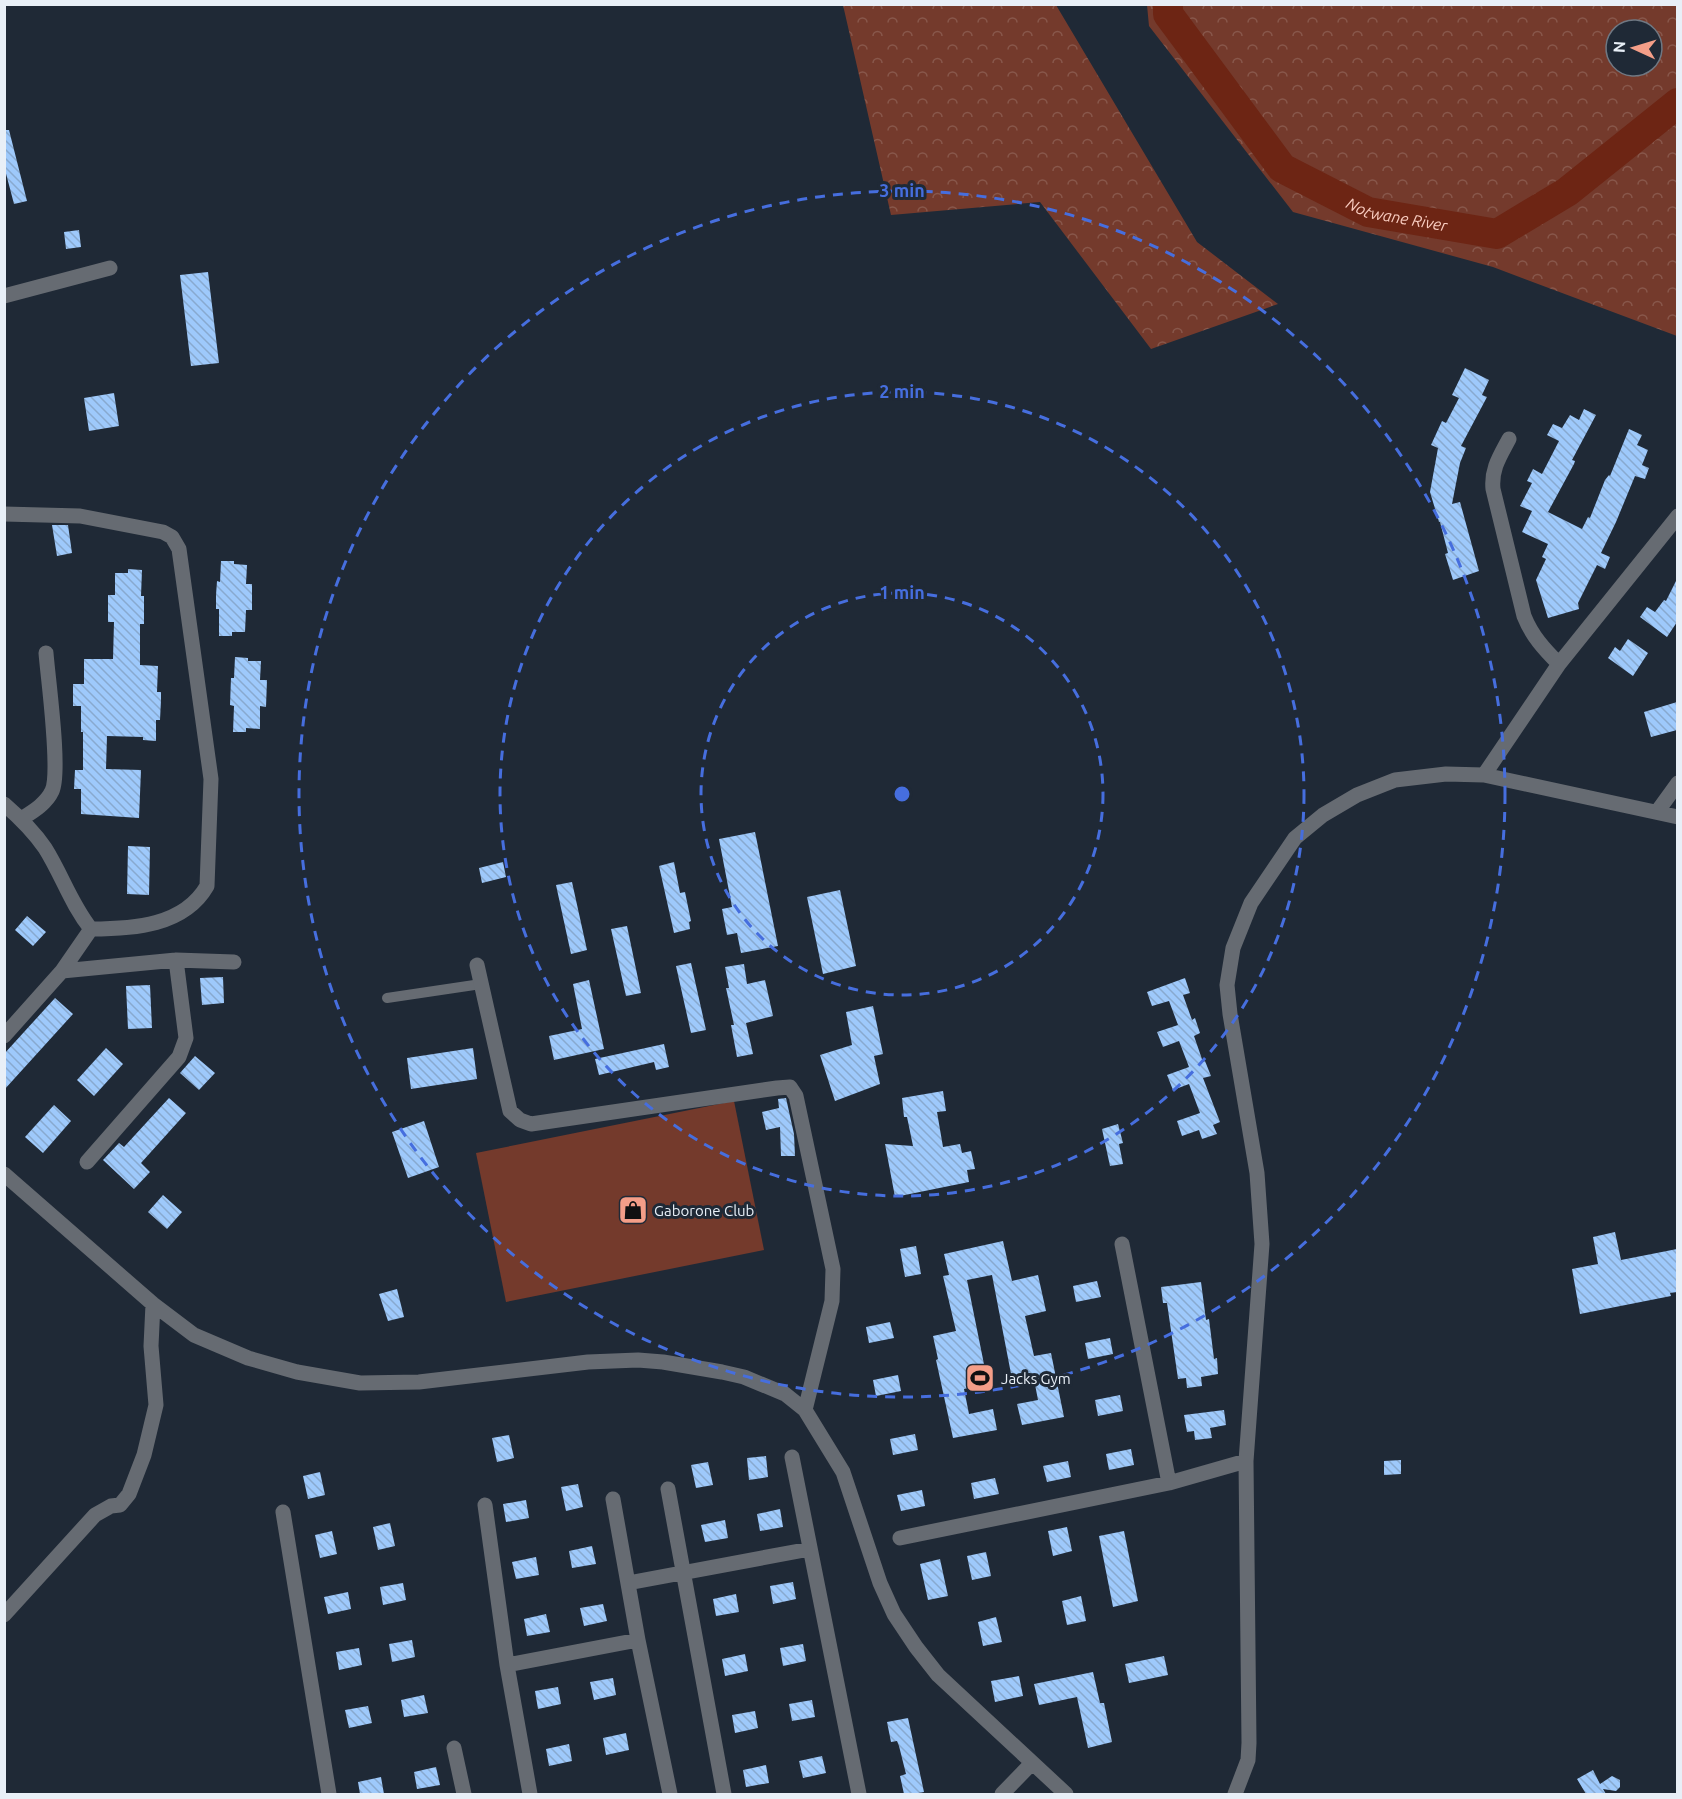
<svg xmlns="http://www.w3.org/2000/svg" width="1682" height="1799" viewBox="0 0 1682 1799" font-family="Ubuntu,sans-serif">
	<style>
		.forest { fill: url(#forest-crowns); fill-rule: evenodd }
		.pitch { fill: #743a2c }
		.lines { fill: none; stroke-linecap: round; stroke-linejoin: round }
		.river { stroke: #6d2514; stroke-width: 30 }
		.building { fill: url(#building-back-hatch) }
		.service { stroke: #666b72; stroke-width: 10 }
		.minor { stroke: #666b72; stroke-width: 15 }
		.ring { fill: none; stroke: #466ede; stroke-width: 3; stroke-dasharray: 10 8 }
		.labels { text-anchor: middle; dominant-baseline: central; stroke-width: 6; stroke-linejoin: round; paint-order: stroke }
		.poi-label { font-size: 15px; fill: #e8eff7; stroke: #1f2936; text-anchor: start }
		.water-label { font-size: 16px; font-style: italic; fill: #f8cbbf; stroke: #1f2936 }
		.centre { fill: #466ede; stroke: #1f2936; stroke-width: 3 }
		.ring-label { font-size: 18px; text-anchor: middle; font-weight: bold; fill: #466ede; stroke: #1f2936; stroke-width: 6; stroke-linejoin: round; paint-order: stroke }
	</style>
	<defs>
		<pattern id="forest-crowns" width="20" height="18" patternUnits="userSpaceOnUse" patternTransform="scale(1.5)"><rect width="20" height="18" fill="#743a2c"/><path d="M2 6a3 3 0 1 1 6 0M12 15a3 3 0 1 1 6 0" fill="none" stroke="#88574b"/></pattern>
		<pattern id="building-back-hatch" width="6" height="6" patternUnits="userSpaceOnUse" patternTransform="scale(1.5)"><rect width="6" height="6" fill="#9ec9fb"/><path d="M-1 5l2 2M0 0l6 6M5-1l2 2" fill="none" stroke="#88a9cf"/></pattern>
	</defs>
	<rect width="100%" height="100%" fill="#1f2936"/>
	<path class="forest" d="M843,5H1056L1197,242L1278,304L1151,349L1040,202L891,215Z
		M1147,5H1677V336L1493,267L1293,212L1149,26ZM1616,30H1652V66H1616Z"/>
	<path class="pitch" d="M734,1101L764,1250L506,1302L476,1153Z"/>
	<g class="lines">
		<path class="river" id="s1" d="M1168,4V14L1282,168L1368,212L1497,234L1567,192L1678,103"/>
	</g>
	<path class="building" d="M4,130H9L27,201L14,204L4,166Z
		M79,230L81,247L66,249L64,232Z
		M208,272L219,363L191,366L180,275Z
		M1465,368L1489,380L1482,395L1487,397L1461,446L1466,448L1460,463L1452,504L1460,502L1479,571L1453,580L1445,554L1448,553L1440,522H1439L1430,492L1438,448L1431,445L1442,421L1446,423L1459,398L1452,395Z
		M114,393L119,426L89,431L84,398Z
		M1584,409L1596,415L1572,460L1575,461L1574,464L1548,512L1582,529L1588,517L1590,518L1605,480L1609,475L1610,476L1629,429L1642,435L1637,445L1648,450L1642,465L1649,468L1645,479L1635,476L1616,522L1601,553L1610,557L1605,569L1597,565L1578,603L1579,609L1548,618L1536,580L1546,559L1542,557L1548,544L1522,532L1532,511L1520,506L1532,483L1527,481L1533,469L1542,474L1559,441L1547,435L1553,424L1562,428L1570,415L1579,420Z
		M52,525H68L72,553L57,556Z
		M221,561H234V564L247,565L246,584H252V610H246L245,632H232V636H219V609H216V595L217,581L220,582Z
		M128,569L142,570L141,596H144V624H140V665L158,666L157,692H161V700L160,720H156V741L143,740V737L107,736L106,769L141,770L139,818L81,814V789H74L75,770H83V732H81V706H73V684H84V659H113L114,622H108V595H115V573H128Z
		M1677,579V622L1667,637L1640,617L1647,607L1655,612L1664,600L1666,601Z
		M1628,639L1648,653L1633,676L1608,658L1615,647L1620,651Z
		M235,657L248,658V661H261L260,680H267L266,707L260,706V729L246,728V732H233L234,706L230,705L231,678H234Z
		M1677,702V730L1651,737L1644,712Z
		M755,832L778,946L741,953L737,933L727,935L722,909L732,907L719,839Z
		M128,846L150,847L149,895L127,894Z
		M503,862L506,877L482,883L479,868Z
		M674,862L680,893L685,892L691,921L689,922L690,929L674,933L659,866Z
		M572,882L587,950L571,954L556,885Z
		M840,890L856,966L823,974L807,897Z
		M27,916L46,932L33,946L15,930Z
		M627,926L641,993L626,996L611,929Z
		M691,963L706,1030L691,1033L676,966Z
		M744,964L747,984L765,980L773,1016L746,1023L753,1054L737,1057L731,1025H734L726,988H729L725,967Z
		M223,977L224,1003L202,1005L200,978Z
		M1185,978L1190,993L1183,995L1192,1020L1195,1018L1200,1033L1194,1036L1203,1062L1205,1061L1211,1076L1203,1078L1220,1122L1213,1125L1217,1134L1202,1139L1199,1130L1182,1136L1177,1121L1200,1113L1189,1084L1173,1090L1167,1075L1189,1067L1179,1041L1163,1047L1157,1032L1178,1025L1169,1001L1152,1006L1147,992Z
		M589,980L604,1049L554,1060L549,1036L582,1029L573,984Z
		M150,985L152,1028L128,1029L126,986Z
		M55,998L73,1014L4,1090V1054Z
		M873,1006L883,1054L874,1056L880,1084L835,1101L820,1055L852,1045L846,1012Z
		M664,1044L669,1067L656,1070L654,1062L599,1075L595,1059Z
		M106,1048L123,1064L94,1096L77,1080Z
		M473,1048L477,1079L411,1089L407,1058Z
		M195,1056L215,1073L199,1090L180,1073Z
		M943,1091L946,1111L937,1112L943,1147L960,1144L962,1153L971,1151L975,1169L967,1170L969,1182L895,1197L885,1144L913,1146L907,1117H904L902,1098Z
		M169,1098L186,1113L141,1163L150,1172L134,1189L103,1160L119,1143L124,1147Z
		M786,1098L794,1134L795,1156H781L780,1127L766,1130L762,1112L779,1108L778,1099Z
		M54,1105L71,1121L43,1153L25,1137Z
		M424,1121L439,1167L408,1178L392,1132Z
		M1118,1124L1123,1143L1119,1144L1123,1164L1110,1166L1102,1129Z
		M163,1195L182,1212L167,1229L148,1212Z
		M1615,1232L1621,1260L1677,1249V1292L1670,1293L1671,1296L1580,1314L1572,1269L1598,1264L1593,1237Z
		M1003,1241L1012,1281L1038,1275L1046,1311L1025,1316L1034,1356L1051,1353L1064,1417L1022,1425L1017,1404L1038,1400L1033,1374L1012,1379L992,1275L967,1280L988,1384L964,1389L969,1414L993,1409L997,1430L953,1438L936,1360L938,1359L933,1336L956,1331L943,1276L949,1275L944,1254Z
		M916,1246L921,1274L905,1277L900,1249Z
		M1097,1281L1101,1297L1076,1302L1073,1286Z
		M1201,1282L1206,1320L1209,1319L1214,1359L1217,1358L1218,1374L1201,1377L1202,1386L1187,1388L1186,1378L1178,1379L1167,1303H1163L1161,1287Z
		M397,1289L404,1317L388,1321L379,1294Z
		M890,1322L894,1338L869,1343L866,1327Z
		M1110,1338L1113,1354L1088,1359L1085,1343Z
		M898,1375L901,1391L876,1396L873,1380Z
		M1120,1395L1123,1411L1098,1416L1095,1400Z
		M1224,1410L1226,1425L1210,1428L1212,1438L1195,1440L1194,1431L1187,1432L1184,1415Z
		M915,1434L918,1450L893,1455L890,1439Z
		M509,1435L514,1458L497,1462L492,1438Z
		M1131,1449L1134,1465L1109,1470L1106,1454Z
		M766,1456L768,1477L749,1480L747,1458Z
		M1401,1460V1474L1384,1475V1461Z
		M1068,1461L1071,1477L1047,1482L1043,1466Z
		M708,1462L713,1485L696,1488L691,1465Z
		M320,1472L325,1495L308,1499L303,1476Z
		M995,1478L999,1494L974,1499L971,1483Z
		M578,1484L583,1507L566,1511L561,1487Z
		M922,1490L925,1506L901,1511L897,1495Z
		M526,1500L529,1518L506,1522L503,1504Z
		M780,1509L783,1527L760,1531L757,1514Z
		M725,1520L728,1538L705,1542L701,1525Z
		M390,1523L395,1546L378,1550L373,1527Z
		M1067,1527L1072,1551L1053,1556L1048,1531Z
		M332,1531L337,1554L320,1558L315,1535Z
		M1124,1531L1138,1601L1113,1607L1099,1536Z
		M592,1546L596,1564L572,1568L569,1551Z
		M986,1552L991,1576L972,1580L967,1556Z
		M536,1557L539,1575L516,1579L512,1562Z
		M940,1559L948,1596L928,1600L920,1564Z
		M793,1582L796,1599L773,1604L770,1586Z
		M403,1583L406,1600L383,1605L380,1587Z
		M348,1592L351,1609L328,1614L324,1597Z
		M736,1594L739,1612L716,1616L713,1599Z
		M1081,1596L1086,1621L1067,1625L1062,1601Z
		M603,1604L607,1621L584,1626L580,1608Z
		M546,1614L550,1632L527,1636L524,1619Z
		M996,1617L1002,1642L983,1646L978,1622Z
		M412,1640L415,1657L392,1662L389,1644Z
		M803,1644L806,1661L783,1666L780,1648Z
		M359,1648L362,1665L339,1670L336,1652Z
		M745,1654L748,1671L725,1676L722,1659Z
		M1164,1656L1168,1675L1129,1683L1125,1664Z
		M1093,1672L1100,1703H1104L1112,1742L1088,1748L1077,1697L1039,1705L1034,1684Z
		M1019,1676L1023,1696L995,1702L991,1681Z
		M613,1678L616,1695L594,1700L590,1682Z
		M558,1687L561,1704L538,1709L535,1691Z
		M424,1695L428,1713L404,1717L401,1700Z
		M812,1700L815,1717L792,1721L789,1704Z
		M368,1706L372,1723L349,1728L345,1710Z
		M755,1711L758,1728L735,1733L732,1715Z
		M908,1718L924,1792L913,1794H904L900,1776L906,1774L899,1746L897,1741L891,1742L887,1722Z
		M626,1733L629,1750L606,1755L603,1738Z
		M569,1744L572,1761L549,1766L546,1749Z
		M822,1756L826,1773L803,1778L799,1761Z
		M766,1765L769,1783L746,1787L743,1770Z
		M436,1767L440,1785L417,1789L414,1772Z
		M1593,1770L1600,1784L1612,1776L1620,1780V1787L1616,1791L1603,1789L1606,1794H1586L1577,1779Z
		M381,1777L384,1794H360L358,1782Z"/>
	<g class="lines">
		<path class="service" d="M387,998L481,984"/>
		<path class="minor" d="M4,296L110,268
			M1509,439C1500,456 1491,469 1493,489L1524,616C1532,636 1544,649 1559,664
			M4,514L80,516L163,532L172,537L179,549L211,779L207,886C184,926 133,929 91,929
			M1484,775L1559,664L1678,516
			M4,804C19,817 34,832 45,848C62,875 71,904 91,929L62,971
			M1657,812L1678,783
			M21,819C32,812 46,804 52,791C61,772 48,679 46,653
			M477,965L510,1111L520,1120L531,1124L777,1088L790,1087L796,1096L833,1269L832,1301L805,1410
			M4,1036L62,971L176,960L234,962
			M87,1162L179,1057L186,1038L176,960
			M4,1174L153,1304L194,1335L248,1358L297,1372L360,1383L419,1382L588,1362L638,1360L663,1362L722,1372L744,1377L785,1394L805,1410L843,1472L880,1583L894,1614L916,1647L938,1675L1066,1794
			M1122,1244L1169,1483
			M792,1457L859,1794
			M668,1489L724,1794
			M613,1499L638,1640L670,1794
			M485,1505L507,1665L530,1794
			M283,1512L329,1794
			M900,1538L1169,1483L1246,1461
			M628,1583L810,1549
			M4,1615L95,1515L111,1506L120,1505L129,1494L144,1455L156,1405L151,1346L153,1304
			M507,1665L638,1640
			M454,1748L464,1794
			M1002,1794L1032,1763
			M1235,1794L1248,1760L1249,1743L1246,1461L1262,1244L1257,1173L1230,1014L1227,985L1233,948L1251,903L1295,838L1323,815L1357,795L1395,780L1446,774L1484,775L1678,817"/>
	</g>
	<g class="ring">
		<circle cx="902" cy="794" r="201"/>
		<circle cx="902" cy="794" r="402"/>
		<circle cx="902" cy="794" r="603"/>
	</g>
	<defs>
		<g id="shop-square" transform="scale(1.5)"><rect x="-9" y="-9" width="18" height="18" rx="4" fill="#f49e88" stroke="#1f2936"/><path d="M-5-2.5h2.3a2.7 3.5 0 0 1 5.4 0H5L5.5 6h-11ZM-1.5-2.5h3a1.5 2.3 0 0 0-3 0Z" fill="#111"/></g>
		<g id="stadium-square" transform="scale(1.5)"><rect x="-9" y="-9" width="18" height="18" rx="4" fill="#f49e88" stroke="#1f2936"/><path d="M0-5a6.5 5 0 1 0 0 10a6.5 5 0 1 0 0-10ZM-3.5-1.8h7v3.6h-7Z" fill="#111"/></g>
	</defs>
	<g fill-rule="evenodd">
		<use href="#shop-square" x="633" y="1210"/>
		<use href="#stadium-square" x="980" y="1378"/>
	</g>
	<g class="labels">
		<g class="poi-label">
			<text x="654" y="1210">Gaborone Club</text>
			<text x="1001" y="1378">Jacks Gym</text>
		</g>
		<g class="water-label">
			<text stroke="none"><textPath href="#s1" startOffset="327">Notwane River</textPath></text>
		</g>
	</g>
	<circle cx="902" cy="794" r="9" class="centre"/>
	<g class="ring-label">
		<text x="902" y="197">3 min</text>
		<text x="902" y="398">2 min</text>
		<text x="902" y="599">1 min</text>
	</g>
	<rect width="1682" height="1799" fill="none" stroke="#e8eff7" stroke-width="12"/>
	<g transform="translate(1634 48) rotate(274)"><circle r="28" fill="#1f2936" stroke="#6f7883" stroke-width="1.5"/>
	<path d="M0-4.5L10 22L0 15L-10 22Z" fill="#f49e88"/>
	<text y="-9" font-size="16" font-weight="bold" text-anchor="middle" fill="#e8eff7">N</text>
	</g>
</svg>
